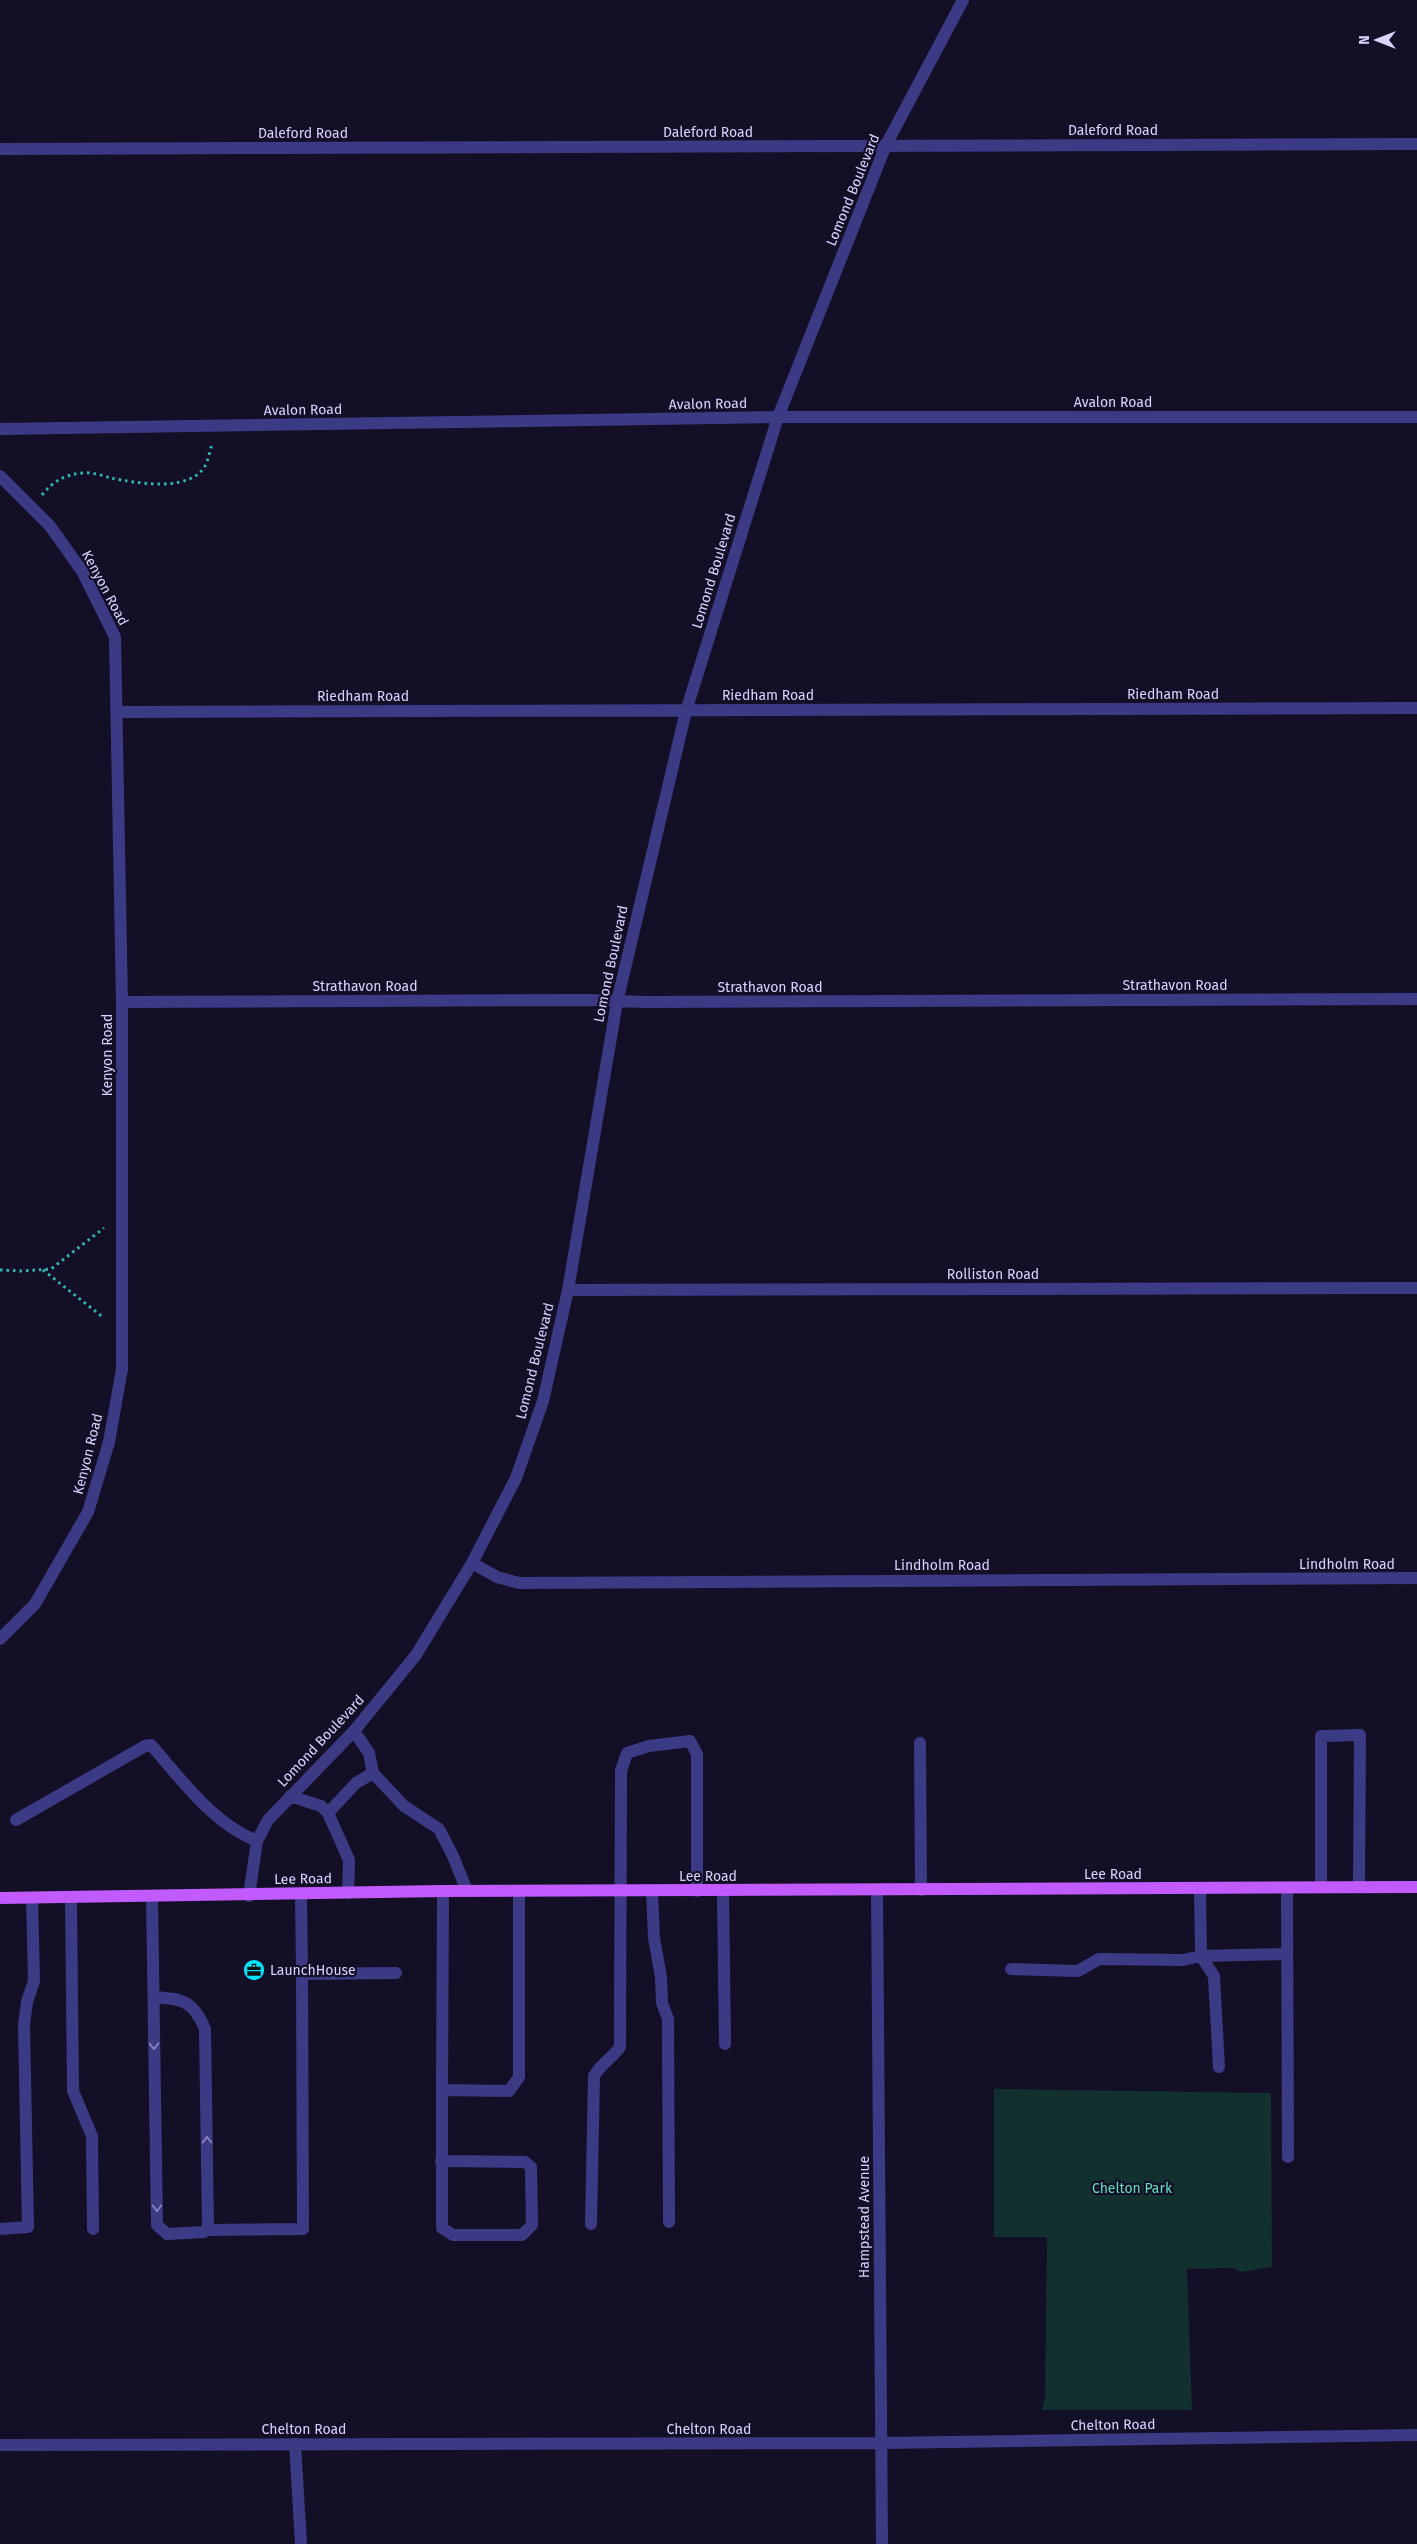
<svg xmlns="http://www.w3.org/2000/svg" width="1417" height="2544" viewBox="0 0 1417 2544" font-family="'Fira Sans',sans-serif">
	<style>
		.green { fill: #12302f }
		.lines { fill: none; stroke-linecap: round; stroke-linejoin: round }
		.path { stroke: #2fb8b0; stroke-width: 3; stroke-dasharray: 2.5 4; stroke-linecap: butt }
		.minor { stroke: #3d3a85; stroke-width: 12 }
		.major { stroke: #c25bff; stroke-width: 12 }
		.oneway { stroke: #837fbc }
		.labels { text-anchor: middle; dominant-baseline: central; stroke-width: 4.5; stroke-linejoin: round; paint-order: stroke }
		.street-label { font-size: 14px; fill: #d9d4ff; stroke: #130f26 }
		.poi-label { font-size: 14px; fill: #d9d4ff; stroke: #130f26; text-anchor: start }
		.park-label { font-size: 14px; fill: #5fe0c0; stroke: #130f26 }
	</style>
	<rect width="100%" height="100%" fill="#130f26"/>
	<path class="green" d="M994,2089L1271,2093L1272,2267L1241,2272L1232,2268L1187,2269L1192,2410H1042L1045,2396L1047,2237H994Z"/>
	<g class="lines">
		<path class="path" d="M42,495C53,481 66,474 84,473C93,472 103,476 111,478C136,483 189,493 205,466C208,460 210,451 212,444
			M0,1270L22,1271L51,1269L104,1228
			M43,1270L104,1318"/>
		<path class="minor" d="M0,149L1417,144
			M0,429L778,417H1417
			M0,476L50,526L82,571L115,637L122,1002V1369L109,1442L88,1512L35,1604L0,1639
			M118,712L1417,708
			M122,1002L587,1000L646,1002L1417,999
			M568,1290L1417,1288
			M472,1563L497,1577L519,1583L1417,1578
			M354,1731L369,1753L373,1773
			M920,1743L921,1890
			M290,1796L321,1806L328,1813L349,1860L348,1893
			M328,1813L356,1783L373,1773L404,1806L439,1829L453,1856L467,1891
			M16,1820L145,1746L151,1745C182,1780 213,1824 257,1841
			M1321,1887V1736L1360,1735L1359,1887
			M1287,1888L1288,2157
			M443,1891L442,2090L509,2091L519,2077V1891
			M652,1891L654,1938L661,1977L662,2003L668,2019L669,2222
			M723,1891L725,2044
			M877,1891L882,2544
			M301,1894L302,1974L396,1973
			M249,1896L257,1841L268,1820L354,1731L416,1655L472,1563L516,1478L543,1401L568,1290L617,1002L686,711L778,417L886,145L963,0
			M71,1898L73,2091L92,2136L93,2229
			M152,1898L157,2225L167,2234L204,2232L208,2227L205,2029C193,2000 182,1999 154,1997
			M1201,1956L1214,1976L1219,2067
			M1201,1956L1286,1954
			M1011,1969L1078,1971L1099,1959L1183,1960L1201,1956L1200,1888
			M441,2161L525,2162L531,2167L532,2225L522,2235H453L442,2228V2090
			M591,2224L594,2076C601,2064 612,2058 620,2047L621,1771L627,1753L649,1746L690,1741L697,1754V1891
			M0,2229L28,2227L24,2025L27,2002L34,1981L32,1898
			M207,2230L303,2229L302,1974
			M295,2444L301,2544
			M0,2445L881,2443L1417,2435"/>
		<path class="major" d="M0,1898L443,1891L1417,1887"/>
	</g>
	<defs><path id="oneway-chevron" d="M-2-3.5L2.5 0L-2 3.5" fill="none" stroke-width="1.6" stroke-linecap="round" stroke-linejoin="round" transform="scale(1.25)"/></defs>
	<g class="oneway">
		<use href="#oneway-chevron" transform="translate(154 2046) rotate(89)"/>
		<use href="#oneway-chevron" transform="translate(207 2140) rotate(-91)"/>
		<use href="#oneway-chevron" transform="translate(157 2208) rotate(89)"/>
	</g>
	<defs>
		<g id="office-disc" transform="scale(1.125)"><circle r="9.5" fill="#00e5ff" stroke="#130f26"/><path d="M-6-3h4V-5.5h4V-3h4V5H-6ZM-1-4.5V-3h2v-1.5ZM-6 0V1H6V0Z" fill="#111"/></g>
	</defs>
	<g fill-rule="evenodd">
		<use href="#office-disc" x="254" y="1970"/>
	</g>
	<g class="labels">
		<g class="street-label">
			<text x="1113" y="130">Daleford Road</text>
			<text x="708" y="132">Daleford Road</text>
			<text x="303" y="133">Daleford Road</text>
			<text transform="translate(853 190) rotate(-68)">Lomond Boulevard</text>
			<text x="1113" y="402">Avalon Road</text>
			<text transform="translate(708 404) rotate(-1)">Avalon Road</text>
			<text transform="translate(303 410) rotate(-1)">Avalon Road</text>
			<text transform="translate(714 571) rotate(-73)">Lomond Boulevard</text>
			<text transform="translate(105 588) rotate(62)">Kenyon Road</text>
			<text x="1173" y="694">Riedham Road</text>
			<text x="768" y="695">Riedham Road</text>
			<text x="363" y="696">Riedham Road</text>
			<text transform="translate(611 964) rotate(-78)">Lomond Boulevard</text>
			<text x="1175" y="985">Strathavon Road</text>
			<text x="365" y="986">Strathavon Road</text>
			<text x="770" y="987">Strathavon Road</text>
			<text transform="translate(107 1055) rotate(-90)">Kenyon Road</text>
			<text x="993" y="1274">Rolliston Road</text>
			<text transform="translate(535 1361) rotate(-76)">Lomond Boulevard</text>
			<text transform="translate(88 1454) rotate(-76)">Kenyon Road</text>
			<text x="1347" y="1564">Lindholm Road</text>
			<text x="942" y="1565">Lindholm Road</text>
			<text transform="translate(321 1741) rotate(-47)">Lomond Boulevard</text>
			<text x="1113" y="1874">Lee Road</text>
			<text x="708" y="1876">Lee Road</text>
			<text transform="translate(303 1879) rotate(-1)">Lee Road</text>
			<text transform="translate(864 2217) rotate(-90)">Hampstead Avenue</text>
			<text transform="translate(1113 2425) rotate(-1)">Chelton Road</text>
			<text x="304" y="2429">Chelton Road</text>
			<text x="709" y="2429">Chelton Road</text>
		</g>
		<g class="poi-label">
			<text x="270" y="1970">LaunchHouse</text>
		</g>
		<g class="park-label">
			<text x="1132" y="2188">Chelton Park</text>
		</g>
	</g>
	<g transform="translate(1377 40) rotate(270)" stroke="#130f26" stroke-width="4" paint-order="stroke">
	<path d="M0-4L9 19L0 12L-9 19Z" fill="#d9d4ff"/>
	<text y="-8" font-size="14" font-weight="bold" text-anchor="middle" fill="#d9d4ff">N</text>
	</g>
</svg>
